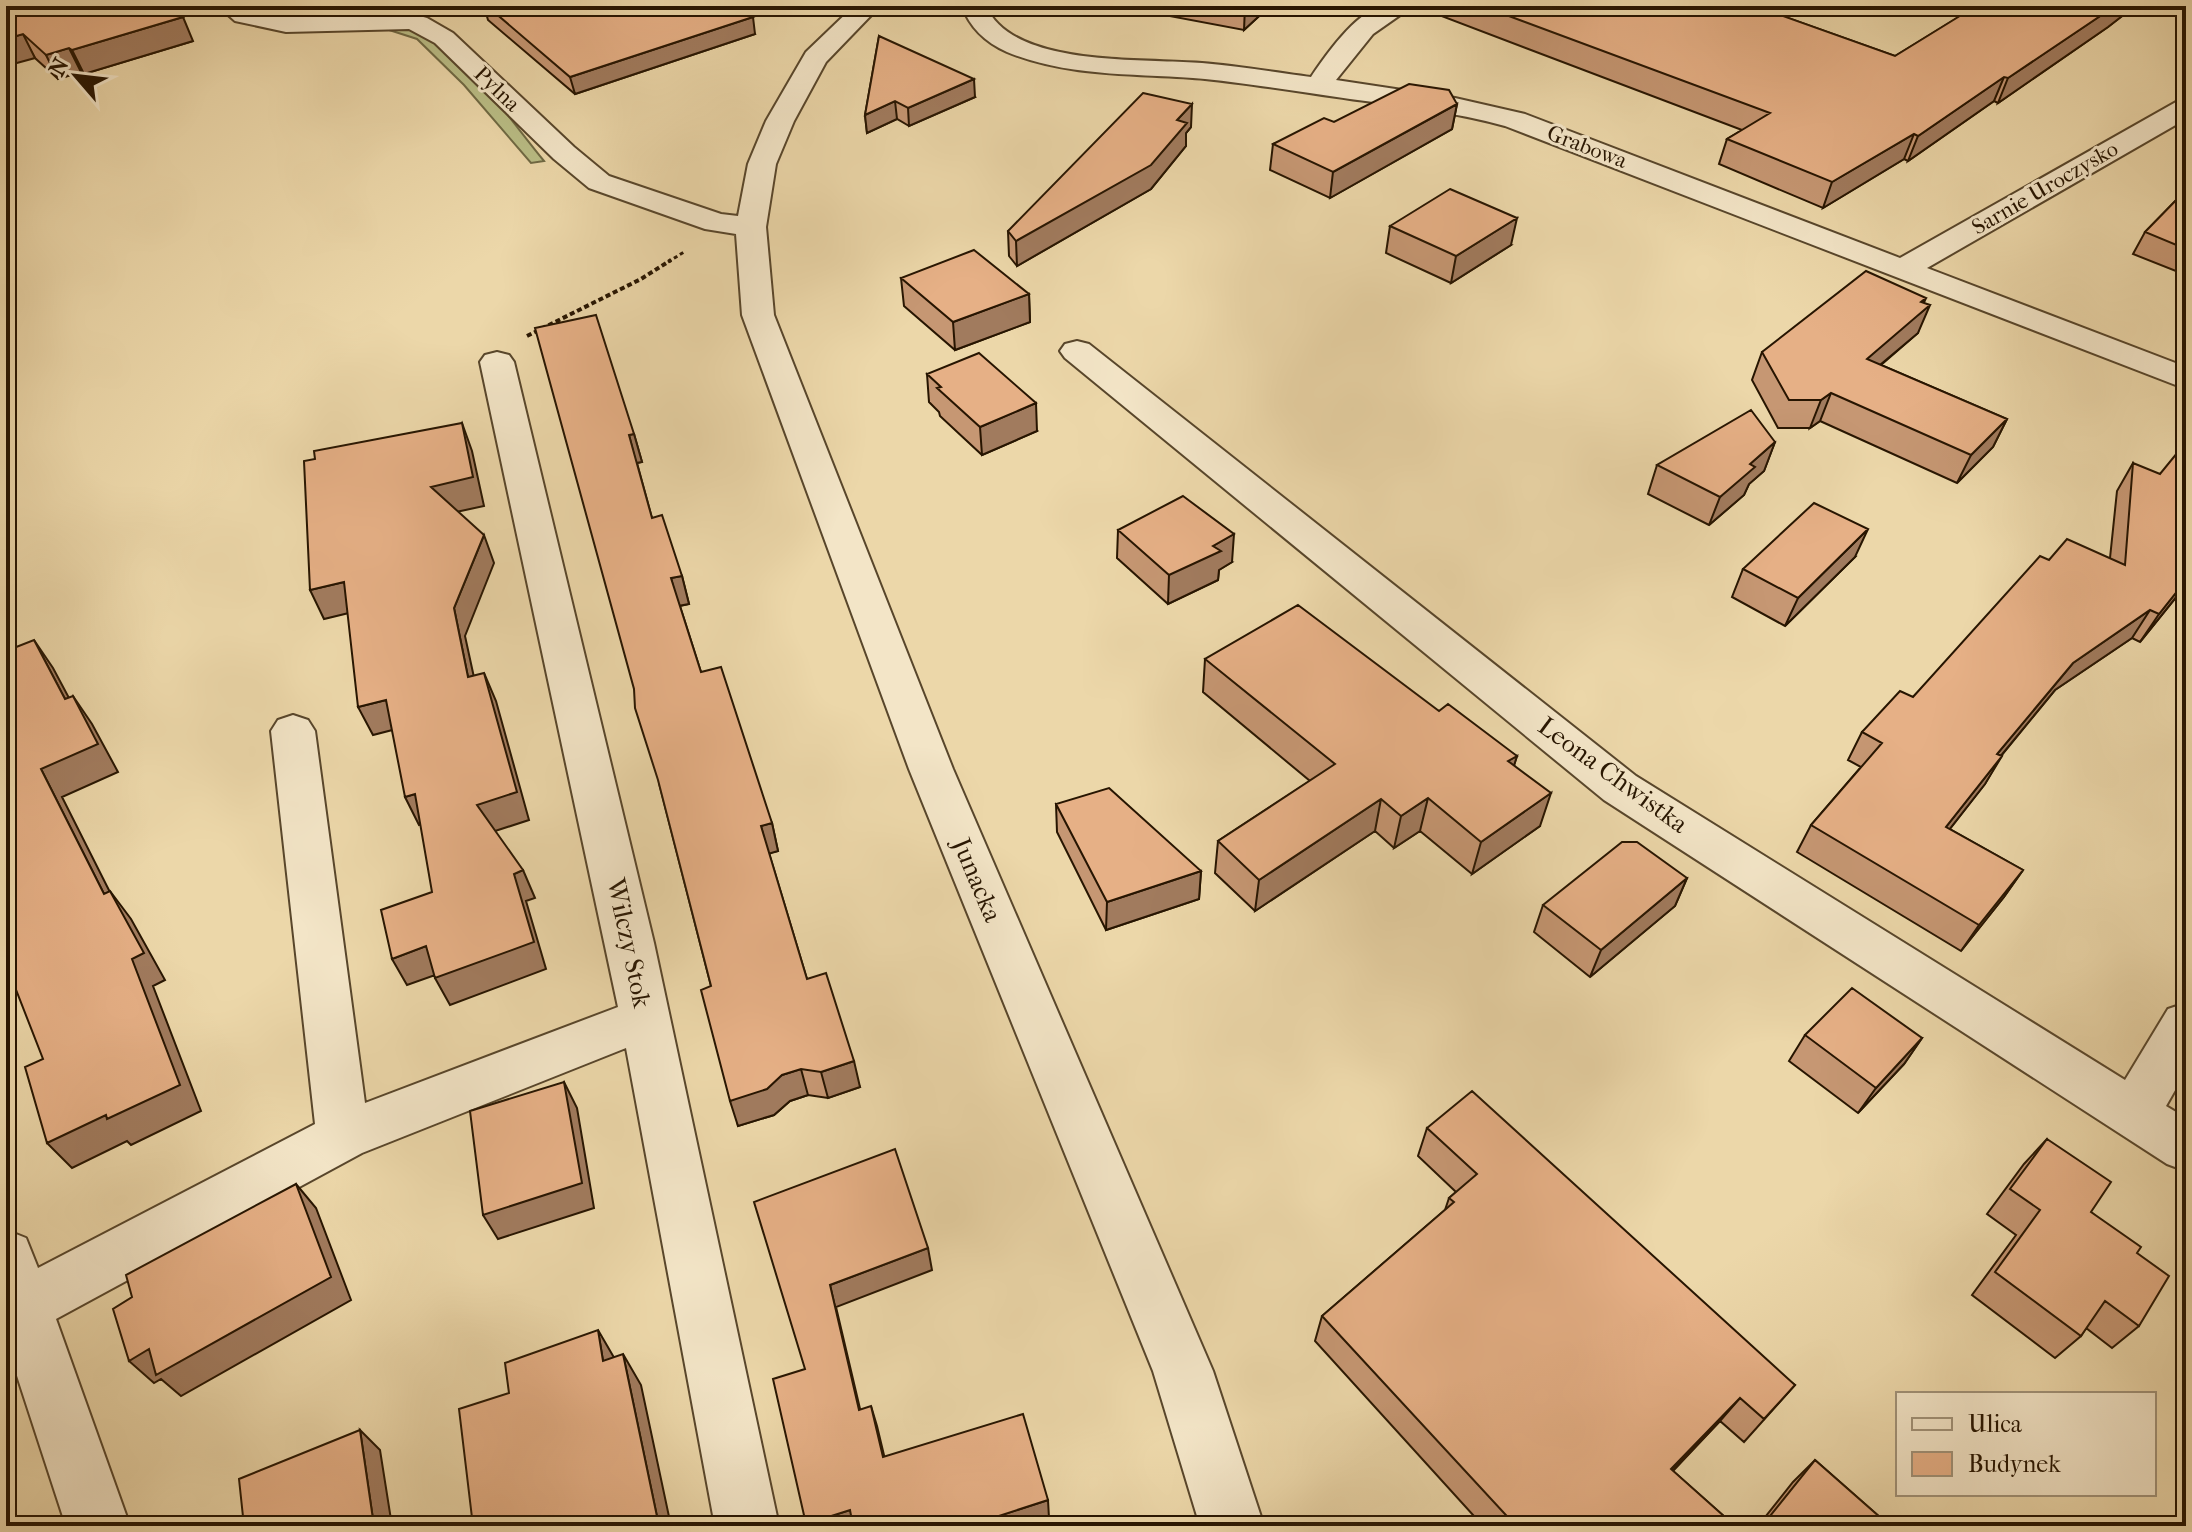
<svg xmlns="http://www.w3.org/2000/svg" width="2192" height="1532" viewBox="0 0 2192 1532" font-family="'IM FELL French Canon',serif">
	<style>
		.green { fill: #babe86; stroke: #706a44; stroke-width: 2 }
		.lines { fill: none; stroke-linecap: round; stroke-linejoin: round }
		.minor-casing { stroke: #58462b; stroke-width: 4 }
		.path-far1 { stroke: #271501; stroke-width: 3; stroke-dasharray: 4 3; stroke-linecap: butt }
		.path { stroke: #271501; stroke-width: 4; stroke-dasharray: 5 3; stroke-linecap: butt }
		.minor { fill: #f3e5c7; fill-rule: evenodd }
		.wall { fill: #c69773; stroke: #271501; stroke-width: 2 }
		.shaded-wall { fill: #a17b5e; stroke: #271501; stroke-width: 2 }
		.building { fill: #e6b086; stroke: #271501; stroke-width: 2 }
		.labels { text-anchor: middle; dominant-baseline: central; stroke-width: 6; stroke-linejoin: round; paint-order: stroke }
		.far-street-label { font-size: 22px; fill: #271501; stroke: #f3e5c7 }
		.street-label { font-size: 26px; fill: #271501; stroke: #f3e5c7 }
	</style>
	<rect width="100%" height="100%" fill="#ecd7a9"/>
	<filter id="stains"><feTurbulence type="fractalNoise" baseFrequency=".0025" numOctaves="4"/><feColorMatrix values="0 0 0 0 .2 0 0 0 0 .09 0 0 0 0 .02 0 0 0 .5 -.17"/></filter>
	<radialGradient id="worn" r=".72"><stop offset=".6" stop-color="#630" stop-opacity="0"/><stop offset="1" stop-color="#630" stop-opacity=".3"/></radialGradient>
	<path class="green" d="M413,27C468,55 506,115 544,161L531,163L464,85L417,39L383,28Z"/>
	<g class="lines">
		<g class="minor-casing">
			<path id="minor" d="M218,6H246L266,14L286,17L405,12L427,18L453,33L574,147L609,176L721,214L738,216L748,164L766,121L806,52L854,6H880L826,62L794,121L776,164L766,227L774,315L953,769L1213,1371L1264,1526H1200L1153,1371L909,769L742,315L736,234L705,229L589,188L554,159L435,43L409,29L286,32L235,21Z
				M962,6H986C1012,68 1146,58 1202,63C1238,66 1275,72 1311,77C1325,56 1356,12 1382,6C1391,4 1404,6 1413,6L1373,34L1336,80L1455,98L1525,114L1900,258L2176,102L2186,100V119L1927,268L2186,367V389L1505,126C1454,112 1402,106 1350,99C1301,92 1253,84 1205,79C1139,73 1070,78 1007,52C985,42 970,28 962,6Z
				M1077,341L1089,344L1636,776L2125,1080L2168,1009L2186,1003V1071L2166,1106L2186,1118V1171L2167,1164L1604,800L1065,358L1060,351L1065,344Z
				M497,352L509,355L514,362L654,943L779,1526H715L626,1048L362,1153L56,1319L130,1526H66L6,1342V1230L26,1238L38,1268L315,1124L271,731L278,720L293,715L308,720L315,731L365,1103L618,1007L480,362L485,355Z"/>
		</g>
		<path class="path-far1" d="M668,262L684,252"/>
		<path class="path" d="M527,336L641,279L671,260"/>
		<use href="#minor" class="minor"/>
	</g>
	<path class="wall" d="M6,6L193,41L84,74L81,72L58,79L35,58Z
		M484,6H734L755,34L575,94L488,20Z
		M1164,6H1270L1244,30L1164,15Z
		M1424,6H1755L1895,56L1967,12L1944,6H2135L2108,27L1998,103L1994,101L1908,161L1904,159L1823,208L1719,164L1727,139L1742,130L1423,9Z
		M879,36L975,97L909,126L897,119L867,133L865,115Z
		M1457,104L1452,129L1330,198L1270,170L1273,144L1334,122Z
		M1191,127L1186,133V146L1151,189L1017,266L1009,256L1008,231Z
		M2186,190V275L2133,254L2145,232Z
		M1390,226L1511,245L1451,283L1386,253Z
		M901,278L1029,294L1030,322L955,350L904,306Z
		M1924,303L1918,333L1881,365L2007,419L1993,447L1957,483L1820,421L1810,428H1778L1752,380L1762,352Z
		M927,374L1037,431L982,455L940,416L939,412L929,402Z
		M634,434L642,462L637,463L652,518L682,576L689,604L680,606L701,672L772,823L778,851L769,853L807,979L860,1087L828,1098L808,1095L790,1101L774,1115L738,1126L711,986L659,783Z
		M1775,442L1764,471L1749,484L1744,495L1709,525L1648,494L1657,465Z
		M2133,463L2186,585L2140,642L2132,638L2055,690L2001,756L1985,784L1950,829L2023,870L2004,897L1961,951L1797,852L1811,825L1861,767L1848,760L1862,732L1913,697L2049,560L2110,558L2117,491Z
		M1118,530L1232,562L1219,570L1218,580L1168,604L1117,558Z
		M1855,557L1785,626L1732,597L1743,569Z
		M1205,659L1439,711L1517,756L1514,765L1540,826L1472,874L1420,831L1394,848L1375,831L1255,911L1215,873L1218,841L1310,781L1203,692Z
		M1056,804L1201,871L1199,899L1106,930L1057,832Z
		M1687,878L1675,906L1590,977L1534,932L1543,905Z
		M1805,1035L1922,1038L1904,1064L1858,1113L1789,1061Z
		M1427,1128L1795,1385L1744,1442L1720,1421L1673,1471L1735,1526H1483L1315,1341L1322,1316L1445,1210L1449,1198L1456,1192L1418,1156Z
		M2047,1139L2091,1212L2137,1253L2139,1326L2112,1348L2086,1328L2081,1336L2055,1358L1972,1295L2016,1235L1987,1214L2024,1164Z
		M1815,1460L1890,1526H1758L1793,1482Z"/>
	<path class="shaded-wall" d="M1245,6H1270L1244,30Z
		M2115,6H2135L2108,27L1998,103L2008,78Z
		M183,17L193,41L84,74L72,50Z
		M753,17L755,34L575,94L570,77Z
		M23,34L35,58L6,66V39Z
		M69,48L81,72L58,79L46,55Z
		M2004,77L1994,101L1908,161L1918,136Z
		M974,79L975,97L909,126L908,108Z
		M895,101L897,119L867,133L865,115Z
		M1192,104L1191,127L1186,133V146L1151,189L1017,266L1016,241L1177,120Z
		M1457,104L1452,129L1330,198L1333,172Z
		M1914,134L1904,159L1823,208L1832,182Z
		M1517,218L1511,245L1451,283L1456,256Z
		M1029,294L1030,322L955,350L953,322Z
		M1926,298L1918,315L1930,305L1918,333L1855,386L1867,359Z
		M1831,393L1820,421L1810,428L1821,400Z
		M1036,403L1037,431L982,455L980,427Z
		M2007,419L1993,447L1957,483L1971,455Z
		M462,423L472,451L484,506L442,515L431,487Z
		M634,434L642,462L636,463L629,435Z
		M1775,442L1764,471L1749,484L1744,495L1709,525L1720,497L1750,464Z
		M1868,529L1855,557L1785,626L1798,598Z
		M1234,534L1232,562L1219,570L1218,580L1168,604L1169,575L1213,546Z
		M484,535L494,563L465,636L480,705L468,677L454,608Z
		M682,576L689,604L678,606L671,578Z
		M2186,580V585L2140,642L2159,614Z
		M344,582L357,611L324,619L310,590Z
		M2150,610L2132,638L2055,690L1980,781L1997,754L2073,663Z
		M34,640L53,668L85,728L65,699Z
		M484,673L496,701L529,820L489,833L477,805Z
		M73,696L92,724L118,772L62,797L125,922L104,894L41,769Z
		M386,700L400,728L373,735L358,707Z
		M1517,756L1507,788L1508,761Z
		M2002,756L1985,784L1930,854L1946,827Z
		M1551,793L1540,826L1472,874L1481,842Z
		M415,794L428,822L419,825L405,797Z
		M1428,798L1420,831L1394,848L1401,816Z
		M1381,799L1375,831L1255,911L1259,880Z
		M772,823L778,851L768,854L761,826Z
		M523,870L535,898L526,901L546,969L450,1005L435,978L514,874Z
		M2023,870L2004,897L1961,951L1979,925Z
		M1201,871L1199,899L1106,930L1107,902Z
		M1687,878L1675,906L1590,977L1601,950Z
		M110,891L131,919L165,980L153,986L201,1111L131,1145L127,1141L72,1168L47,1143L132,959Z
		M426,946L441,973L407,985L392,959Z
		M1922,1038L1904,1064L1858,1113L1876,1088Z
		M854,1061L860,1087L828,1098L821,1072Z
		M801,1069L808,1095L790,1101L774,1115L738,1126L730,1101L782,1075Z
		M564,1082L577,1108L594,1208L498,1239L483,1215Z
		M296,1184L316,1208L351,1300L181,1396L161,1379L154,1383L129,1361Z
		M928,1248L932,1270L836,1307L865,1430L859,1410L830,1285Z
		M598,1330L616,1361H603Z
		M623,1354L641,1385L671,1526H659Z
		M1740,1398L1720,1421L1653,1491L1671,1469Z
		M871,1406L877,1426L889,1476L883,1457Z
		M360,1430L380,1450L392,1526H374Z
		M1048,1500L1049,1518L1025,1526H968Z
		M850,1510L856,1526H807L806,1524Z"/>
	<path class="building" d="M6,6H168L183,17L72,50L69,48L46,55L23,34L6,39Z
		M487,6H734L753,17L570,77Z
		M1482,6H1755L1895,56L1976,6H2115L2008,78L2004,77L1918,136L1914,134L1832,182L1727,139L1770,113Z
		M879,36L974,79L908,108L895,101L865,115Z
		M1409,84L1449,90L1457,104L1333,172L1273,144L1324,118L1334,122Z
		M1143,93L1192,104L1177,120L1187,123L1151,165L1016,241L1008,231Z
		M1450,189L1517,218L1456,256L1390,226Z
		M2186,190V249L2145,232Z
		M974,250L1029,294L953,322L901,278Z
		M1866,271L1926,298L1921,302L1930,305L1867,359L2007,419L1971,455L1831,393L1821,400H1789L1762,352Z
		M596,315L634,434L629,435L652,518L662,515L682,576L671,578L701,672L721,667L772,823L761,826L807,979L826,973L854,1061L821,1072L801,1069L782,1075L767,1089L730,1101L701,990L711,986L658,780L635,708L634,689L535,328Z
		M979,353L1036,403L980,427L937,388L941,387L927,374Z
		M1751,410L1775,442L1750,464L1755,467L1720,497L1657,465Z
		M462,423L473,477L431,487L484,535L454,608L468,677L484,673L517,792L477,805L523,870L514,874L534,942L435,978L426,946L392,959L381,910L432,892L415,794L405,797L386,700L358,707L344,582L310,590L304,461L315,459L314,451Z
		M2186,442V580L2159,614L2150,610L2073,663L1997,754L2002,756L1946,827L2023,870L1979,925L1811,825L1882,743L1862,732L1900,691L1913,697L2040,556L2049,560L2067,539L2125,565L2133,463L2160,474Z
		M1183,496L1234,534L1213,546L1221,551L1169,575L1118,530Z
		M1814,503L1868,529L1798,598L1743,569Z
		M1298,605L1439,711L1448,704L1517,756L1508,761L1551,793L1481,842L1428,798L1401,816L1381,799L1259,880L1218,841L1335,764L1205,659Z
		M34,640L65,699L73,696L98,744L41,769L104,894L110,891L144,953L132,959L180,1085L107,1119L106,1115L47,1143L25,1067L43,1059L6,964V651Z
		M1109,788L1201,871L1107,902L1056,804Z
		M1622,842H1637L1687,878L1601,950L1543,905Z
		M1852,988L1922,1038L1876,1088L1805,1035Z
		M564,1082L582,1183L483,1215L470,1111Z
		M1472,1091L1795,1385L1764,1419L1740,1398L1671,1469L1735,1526H1516L1322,1316L1454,1202L1449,1198L1477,1174L1427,1128Z
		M2047,1139L2111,1182L2091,1212L2141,1247L2137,1253L2169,1276L2139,1326L2105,1301L2081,1336L1995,1272L2040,1210L2010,1189Z
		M895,1149L928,1248L830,1285L859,1410L871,1406L883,1457L1023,1414L1048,1500L968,1526H853L850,1510L806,1524L773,1379L805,1369L754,1202Z
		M296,1184L331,1277L156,1375L149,1349L129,1361L113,1309L132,1297L126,1275Z
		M598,1330L603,1361L623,1354L659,1526H473L459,1409L509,1393L505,1363Z
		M360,1430L374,1526H244L239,1479Z
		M1815,1460L1890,1526H1762Z"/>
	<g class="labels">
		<g class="far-street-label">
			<text transform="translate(497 89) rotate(44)">Pylna</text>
			<text transform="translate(1587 147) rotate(21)">Grabowa</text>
			<text transform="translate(2045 188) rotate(-30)">Sarnie Uroczysko</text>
		</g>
		<g class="street-label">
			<text transform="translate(1613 775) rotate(36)">Leona Chwistka</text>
			<text transform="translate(977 880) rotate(67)">Junacka</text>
			<text transform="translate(629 943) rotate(78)">Wilczy Stok</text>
		</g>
	</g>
	<rect width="2192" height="1532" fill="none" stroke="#ecd7a9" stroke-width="32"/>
	<rect x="8" y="8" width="2176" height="1516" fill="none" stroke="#271501" stroke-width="4"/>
	<rect x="16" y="16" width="2160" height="1500" fill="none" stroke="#271501" stroke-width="2"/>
	<rect x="1896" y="1392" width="260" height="104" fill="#f3e5c7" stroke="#a19278" stroke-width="2"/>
	<rect x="1912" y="1418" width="40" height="12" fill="#f3e5c7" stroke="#a19278" stroke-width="2"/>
	<text x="1968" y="1432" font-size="24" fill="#271501">Ulica</text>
	<rect x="1912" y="1452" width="40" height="24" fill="#e6b086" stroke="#a19278" stroke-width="2"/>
	<text x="1968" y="1472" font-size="24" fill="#271501">Budynek</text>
	<g transform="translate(76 76) rotate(298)" stroke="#f3e5c7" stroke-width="6" paint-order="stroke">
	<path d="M0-6L14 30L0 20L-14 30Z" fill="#271501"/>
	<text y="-12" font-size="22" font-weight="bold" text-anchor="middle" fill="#271501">N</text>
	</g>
	<rect width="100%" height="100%" filter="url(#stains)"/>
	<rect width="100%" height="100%" fill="url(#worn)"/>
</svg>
